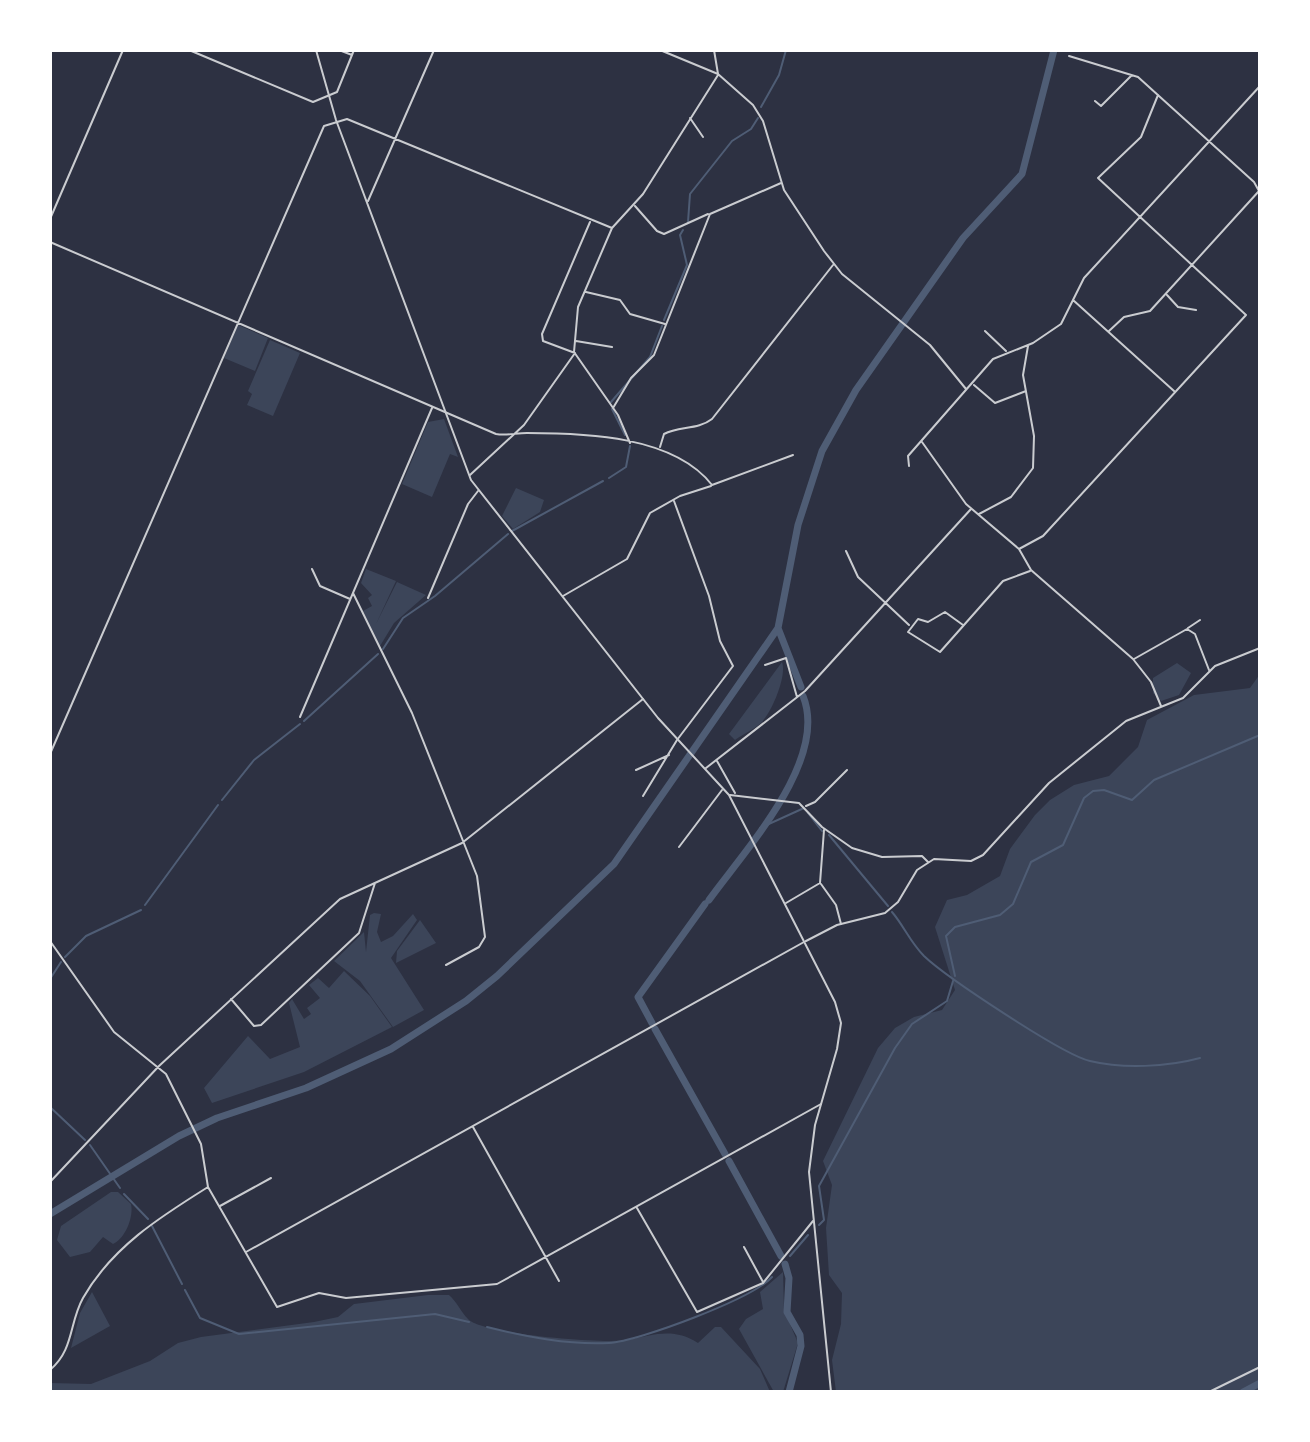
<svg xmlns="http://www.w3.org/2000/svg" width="1310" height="1442" viewBox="0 0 1310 1442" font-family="'Noto Sans',sans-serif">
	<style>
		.green { fill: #3c4559 }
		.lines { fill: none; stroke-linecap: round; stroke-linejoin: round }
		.stream { stroke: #4f5d75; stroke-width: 2 }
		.river { stroke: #4f5d75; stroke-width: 7 }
		.minor { stroke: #caccd0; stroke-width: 2 }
		.tertiary { stroke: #caccd0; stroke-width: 2 }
	</style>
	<rect width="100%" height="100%" fill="#2d3142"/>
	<path class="green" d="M238,325L268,338L255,371L224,358Z
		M270,340L300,353L273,416L247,405L252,394L248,391Z
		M444,419L458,457L450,454L432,497L402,484L428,422Z
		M516,488L544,500L540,512L513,529L502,516Z
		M366,569L396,581L376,624L397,582L426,595L394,623L380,646L363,611L372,606L368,598L372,595L361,583Z
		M782,662C787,675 773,710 762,722C755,729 743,734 735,740L729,734Z
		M1177,663L1191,673L1179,695L1161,701L1153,693V678Z
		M1260,674V1392H836L832,1360L841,1324L842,1293L829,1275L826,1228L832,1185L823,1161L878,1048L895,1028L914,1017L942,1010L955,990L935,927L947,900L967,895L1000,876L1010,849L1035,815L1050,800L1074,785L1109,776L1138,747L1147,720L1194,695L1250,688Z
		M374,913L381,914L377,932L381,942L393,936L413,914L417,920L391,958L424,1010L393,1027L360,981L334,961L364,932L366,952L370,915Z
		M420,920L436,943L396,963L397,951Z
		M344,971L370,996L392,1027L304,1072L212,1103L204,1088L248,1036L270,1059L300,1047L289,1003L292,999L304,1019L311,1014L307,1008L320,998L309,985L318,978L329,988Z
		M111,1192H118L131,1204C134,1217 125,1239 113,1244L103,1237L90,1252L70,1257L57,1240L61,1226Z
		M783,1272L784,1310L798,1343L783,1392H774L739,1329L746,1319L763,1309L760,1292Z
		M92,1292L110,1326L71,1348L80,1313Z
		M428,1295H449C457,1302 461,1312 468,1319C481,1334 603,1344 627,1340C654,1335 673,1327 698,1343L715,1327H721L760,1369L770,1392H50V1383L91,1384L150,1361L178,1343L201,1337L314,1322L338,1317L354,1304Z"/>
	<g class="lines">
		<path class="stream" d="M761,107L779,75L786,50
			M688,222L690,194L732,141L751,129L758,118
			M664,320L687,265L680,235L683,230
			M611,402L650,357L662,326
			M612,409L625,435
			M609,478L626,467L630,446
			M512,531L603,481
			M383,649L403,618L435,596L508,534
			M304,721L378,654
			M222,800L254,760L300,724
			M808,813L822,831
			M760,828L804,808
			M829,835L888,906
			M145,905L218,805
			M892,912C904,926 910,942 924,956C946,977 1063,1055 1090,1061C1123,1069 1167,1067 1200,1058
			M65,957L86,936L141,910
			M955,976L946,936L955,927L1000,915L1013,904L1031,862L1063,845L1084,798L1093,791L1104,790L1132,800L1154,780L1260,735
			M50,979L61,962
			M50,1107L85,1140
			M90,1145L120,1188
			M124,1194L148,1219
			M819,1225L824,1220L819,1186L895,1048L912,1024L947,1001L953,981
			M152,1226L182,1284
			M790,1256L808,1235
			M185,1290L200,1318L239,1334L435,1314L469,1322
			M487,1327C527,1337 568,1345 609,1343C639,1341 752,1299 772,1277"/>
		<path class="river" d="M778,628L801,687
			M709,900C745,850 829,760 803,696
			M652,1023L638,997L705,904
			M655,1029L725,1154
			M729,1161L781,1256
			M50,1214L179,1136L217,1118L306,1088L391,1049L466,1001L497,976L614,864L778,628L798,525L822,451L856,390L963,238L1022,174L1054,50
			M785,1264L789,1278L787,1312L800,1335L801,1346L789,1392
			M1243,1392L1260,1383"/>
		<path class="minor" d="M189,50L313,102L337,92L354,50
			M339,50L352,55
			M714,50L718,74L753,105L763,121L784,190L824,251L842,274L930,345L966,389
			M1069,56L1138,77L1254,182L1259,191L1150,311L1124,317L1109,331
			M1095,101L1101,106L1131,76
			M690,118L703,137
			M368,201L434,50
			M635,206L657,231L664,234L708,214
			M50,219L123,50
			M50,242L496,434C506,436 516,433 527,433C586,433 674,436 712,485L793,455
			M586,292L620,300L630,314L665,324
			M1167,295L1178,307L1196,310
			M1073,300L1174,391
			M985,331L1006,351
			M576,341L612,347
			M974,385L995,403L1026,391
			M613,408L631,378L654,355L710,214L781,183
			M922,442L966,504L1019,549L1031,570L1133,659L1151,682L1161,706
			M630,443L618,415L574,352L578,307L612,228L643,194L718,75
			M660,447L664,434C679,426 698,430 712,419L833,265
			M909,466L908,456L993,359L1033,343L1061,324L1084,278L1260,86
			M470,475L524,425L575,353L543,341L542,334L590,222
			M979,514L1011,497L1033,468L1034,436L1023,375L1028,346
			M1019,549L1043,536L1246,315L1098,178L1141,137L1158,95
			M846,551L858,577L909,625
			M312,569L320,586L350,599
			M353,593L412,713L477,876L485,937L479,947L446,965
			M563,596L627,559L650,513L680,496L711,486
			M428,598L468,504L478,491
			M963,625L945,612L928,622L918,619L908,632L940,652L1003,581L1030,571
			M1188,628L1200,620
			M1134,659L1187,629L1195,634L1209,670
			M765,665L786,658L797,697
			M300,717L432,408
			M50,754L324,126L347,119L612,228
			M717,761L735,793
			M706,768L805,691L971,509
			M636,770L669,755
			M730,795L799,803L822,827L852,848L882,857L922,856L928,862
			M643,796L677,740L733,666L720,641L709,596L674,501
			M806,806L815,802L847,770
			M679,847L722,790
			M821,884L836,905L841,924
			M786,903L820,883L824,830
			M50,941L114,1032L166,1074L201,1144L208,1187L277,1307L319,1293L346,1298L497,1284L821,1104
			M231,999L254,1026L261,1025L359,933L375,883
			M473,1127L559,1281
			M50,1182L159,1066L340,899L462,843L643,699
			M220,1206L271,1178
			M637,1208L697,1312L763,1283L813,1221
			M744,1247L763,1282
			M246,1252L804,942
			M50,1370C74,1350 69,1323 83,1298C112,1247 160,1217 208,1187
			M1209,1392L1260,1367"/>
		<path class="tertiary" d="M316,50L336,120L471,480L658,718L729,795L835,1002L841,1023L837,1049L815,1125L809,1172L831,1392
			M660,50L718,74
			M806,941L837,925L885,913L898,902L917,870L934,859L971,861L983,855L1049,783L1126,721L1183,698L1215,666L1260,648"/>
	</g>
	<rect width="1310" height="1442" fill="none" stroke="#ffffff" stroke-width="104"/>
</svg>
